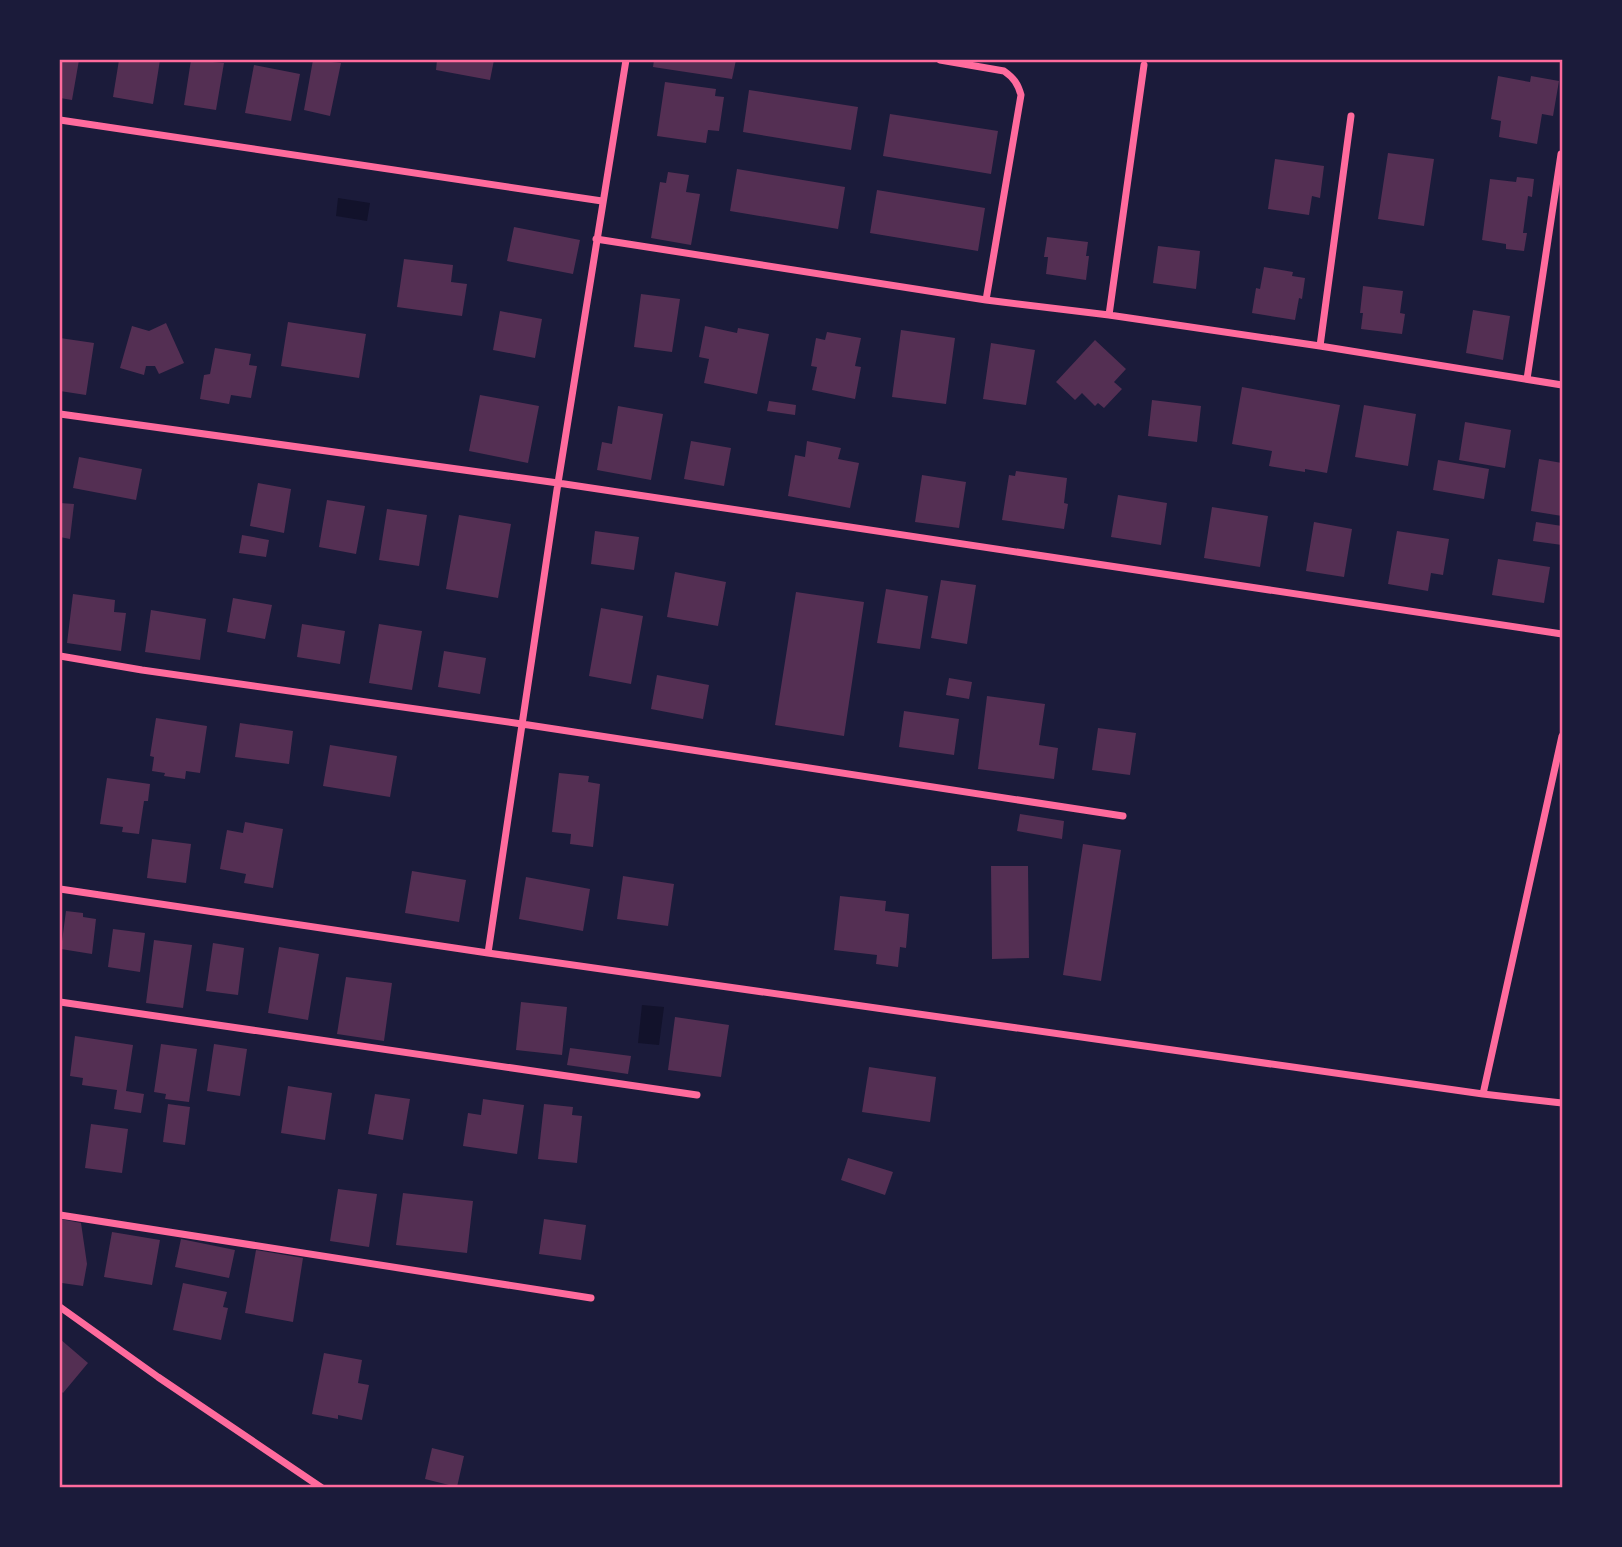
<svg xmlns="http://www.w3.org/2000/svg" width="1622" height="1547" viewBox="0 0 1622 1547" font-family="Helvetica,sans-serif">
	<style>
		.water { fill: #12122b }
		.building { fill: #542f53 }
		.lines { fill: none; stroke-linecap: round; stroke-linejoin: round }
		.minor { stroke: #ff6b9d; stroke-width: 7 }
		.neatline { fill: none; stroke: #ff6b9d; stroke-width: 2.5 }
	</style>
	<rect width="100%" height="100%" fill="#1b1b3a"/>
	<path class="water" d="M338,198L370,203L367,221L336,216Z
		M642,1005L664,1007L659,1045L638,1043Z"/>
	<path class="building" d="M60,60H79L72,100L60,98Z
		M119,60H160L153,104L113,97Z
		M191,60L224,63L216,110L184,105Z
		M313,60L341,63L330,116L304,110Z
		M437,60H494L490,80L436,70Z
		M654,60H736L732,79L653,67Z
		M254,65L300,74L291,121L245,113Z
		M1498,76L1530,82L1531,76L1559,81L1553,116L1542,114L1537,144L1499,137L1501,121L1491,119Z
		M665,82L716,89L715,96L724,97L719,131L708,130L706,143L657,136Z
		M749,90L858,107L851,150L743,132Z
		M890,114L998,131L991,174L883,156Z
		M1388,153L1434,159L1424,226L1378,219Z
		M1275,159L1324,166L1320,198L1312,196L1309,215L1268,209Z
		M737,169L845,187L838,229L730,211Z
		M668,172L689,175L686,192L700,194L691,245L651,238L660,182L666,183Z
		M1517,177L1534,179L1532,197L1528,196L1523,233H1527L1524,251L1506,249V244L1482,240L1490,179L1516,182Z
		M877,190L985,208L978,251L870,233Z
		M514,227L580,240L573,274L507,261Z
		M1047,237L1088,242L1086,256H1089L1086,280L1046,274L1048,257H1044Z
		M1158,246L1200,251L1196,289L1153,283Z
		M404,259L453,265L451,282L467,284L462,316L397,307Z
		M1264,267L1293,272L1292,276L1305,278L1302,299L1299,298L1295,320L1252,313L1256,288L1260,289Z
		M1363,286L1403,291L1400,313L1405,314L1402,334L1361,329L1363,313H1360Z
		M641,294L680,299L672,352L634,347Z
		M1473,310L1510,316L1503,360L1466,353Z
		M500,311L542,319L535,358L493,350Z
		M288,322L366,334L359,378L281,366Z
		M166,323L184,363L159,374L155,366H146L144,375L120,368L132,326L149,331Z
		M705,326L737,333L738,328L769,334L757,394L704,383L709,359L699,357Z
		M901,330L955,338L946,404L892,397Z
		M827,332L861,338L855,366L861,367L855,399L812,390L817,367L811,366L816,338L825,340Z
		M60,338L94,343L86,395L60,391Z
		M1095,340L1126,369L1114,382L1122,389L1104,408L1098,403L1095,406L1082,393L1075,400L1056,382Z
		M991,343L1035,350L1026,405L983,399Z
		M215,348L251,354L249,365L257,366L251,398L231,395L229,404L200,399L204,375L210,374Z
		M1242,387L1340,405L1327,473L1305,469V472L1269,466L1272,451L1232,444Z
		M480,395L539,406L528,463L469,451Z
		M1152,400L1201,406L1197,442L1148,436Z
		M769,401L796,405L795,415L767,411Z
		M1364,405L1416,414L1408,466L1355,457Z
		M618,406L663,414L651,480L597,470L602,442L612,444Z
		M1465,422L1511,430L1505,468L1459,460Z
		M691,441L731,448L724,486L684,479Z
		M807,441L841,448L838,459L859,463L850,508L788,496L795,455L805,457Z
		M79,457L142,469L136,500L73,488Z
		M1539,459L1562,463V516L1531,511Z
		M1438,460L1489,469L1484,499L1433,490Z
		M1016,471L1067,478L1064,503L1068,504L1064,529L1002,520L1009,475L1015,476Z
		M922,475L966,482L959,528L915,522Z
		M258,483L291,489L284,533L250,526Z
		M1118,495L1167,503L1161,545L1111,537Z
		M327,500L365,506L356,554L319,547Z
		M60,503L74,504L70,539L60,537Z
		M1212,507L1268,516L1260,567L1204,558Z
		M387,509L427,515L419,566L379,560Z
		M459,515L511,524L498,598L446,589Z
		M1314,522L1352,529L1344,577L1306,571Z
		M1536,522L1562,526V545L1533,541Z
		M595,531L639,537L634,570L591,564Z
		M1397,531L1449,539L1443,575L1431,573L1428,591L1388,584Z
		M242,535L269,540L266,557L239,553Z
		M1498,559L1550,567L1544,603L1492,595Z
		M675,572L726,582L718,626L667,617Z
		M941,580L976,585L967,644L931,638Z
		M886,589L928,596L920,649L877,643Z
		M796,592L864,602L844,736L775,725Z
		M73,594L115,600L114,612L126,613L121,651L67,643Z
		M233,598L272,605L265,639L227,632Z
		M601,608L643,616L631,684L589,676Z
		M151,610L206,619L200,660L145,652Z
		M302,624L345,631L340,664L297,657Z
		M379,624L422,631L412,690L369,683Z
		M444,651L486,658L480,694L438,687Z
		M657,675L709,685L703,719L651,709Z
		M949,678L972,682L969,699L946,695Z
		M987,696L1045,704L1039,745L1058,748L1054,779L978,769Z
		M904,711L959,719L954,755L899,747Z
		M156,718L207,726L200,773L186,771L185,779L164,776L165,773L152,771L154,757L150,756Z
		M240,723L293,731L289,764L235,757Z
		M1098,728L1136,733L1130,775L1092,770Z
		M330,745L397,756L390,797L323,786Z
		M559,773L589,776L588,782L600,784L593,847L570,844L571,834L552,832Z
		M107,778L150,784L148,801H144L139,834L122,832L123,827L100,824Z
		M1020,814L1064,821L1062,839L1017,831Z
		M245,822L283,829L273,888L244,883L246,874L220,869L227,830L243,833Z
		M152,839L191,844L186,883L147,878Z
		M1083,844L1121,850L1101,981L1063,975Z
		M991,866H1028L1029,958L992,959Z
		M412,871L466,880L459,922L405,913Z
		M623,876L674,884L668,926L617,919Z
		M526,877L590,889L583,931L519,919Z
		M840,896L886,901L885,911L909,914L906,948L900,947L898,967L876,964L877,955L834,950Z
		M66,911L83,913V917L96,919L92,954L61,949Z
		M113,929L145,933L140,972L108,967Z
		M154,940L192,945L183,1008L146,1003Z
		M213,943L244,948L238,995L206,991Z
		M279,947L319,954L308,1020L268,1013Z
		M346,977L392,983L384,1041L337,1034Z
		M521,1002L567,1007L562,1055L516,1050Z
		M675,1017L729,1025L721,1077L668,1070Z
		M75,1036L133,1045L126,1091L144,1094L141,1113L114,1109L117,1090L82,1085L83,1078L70,1076Z
		M161,1044L197,1049L189,1102L165,1099L166,1094L154,1092Z
		M214,1044L247,1049L240,1096L207,1091Z
		M570,1048L631,1056L628,1074L567,1065Z
		M869,1067L936,1077L930,1122L862,1112Z
		M288,1086L332,1093L325,1140L281,1133Z
		M375,1094L410,1099L403,1140L368,1134Z
		M483,1099L524,1105L517,1154L463,1146L468,1113L481,1115Z
		M168,1104L190,1107L185,1145L163,1142Z
		M544,1104L573,1107L572,1115L582,1116L577,1163L538,1159Z
		M91,1124L128,1129L122,1173L85,1168Z
		M848,1158L893,1172L885,1195L841,1180Z
		M338,1189L377,1194L369,1247L330,1241Z
		M403,1193L473,1201L467,1253L396,1245Z
		M60,1219L81,1223L87,1264L83,1286L62,1283L60,1280Z
		M544,1219L586,1225L581,1260L539,1254Z
		M112,1232L160,1240L152,1285L104,1277Z
		M181,1239L235,1250L229,1278L175,1267Z
		M256,1250L303,1258L293,1322L245,1313Z
		M183,1283L227,1292L223,1307L228,1308L221,1340L173,1330Z
		M60,1339L88,1363L63,1393L60,1390Z
		M324,1353L362,1360L358,1383L369,1385L362,1420L338,1415V1419L312,1414Z
		M432,1448L464,1456L457,1487L425,1479Z"/>
	<g class="lines">
		<path class="minor" d="M940,60L1004,71C1014,78 1018,84 1021,95L986,300
			M60,120L602,201
			M596,239L986,300L1109,315L1320,346L1562,385
			M1109,315L1144,65
			M1320,346L1351,116
			M1527,379L1561,154
			M60,414L558,483L1562,634
			M60,656L142,670L522,724L1123,816
			M60,889L488,953L1483,1094L1562,1103
			M488,953L558,483L626,60
			M60,1002L697,1095
			M1483,1094L1562,736
			M60,1215L591,1298
			M60,1307L158,1377L322,1488"/>
	</g>
	<rect width="1622" height="1547" fill="none" stroke="#1b1b3a" stroke-width="122"/>
	<rect x="61" y="61" width="1500" height="1425" class="neatline"/>
</svg>
